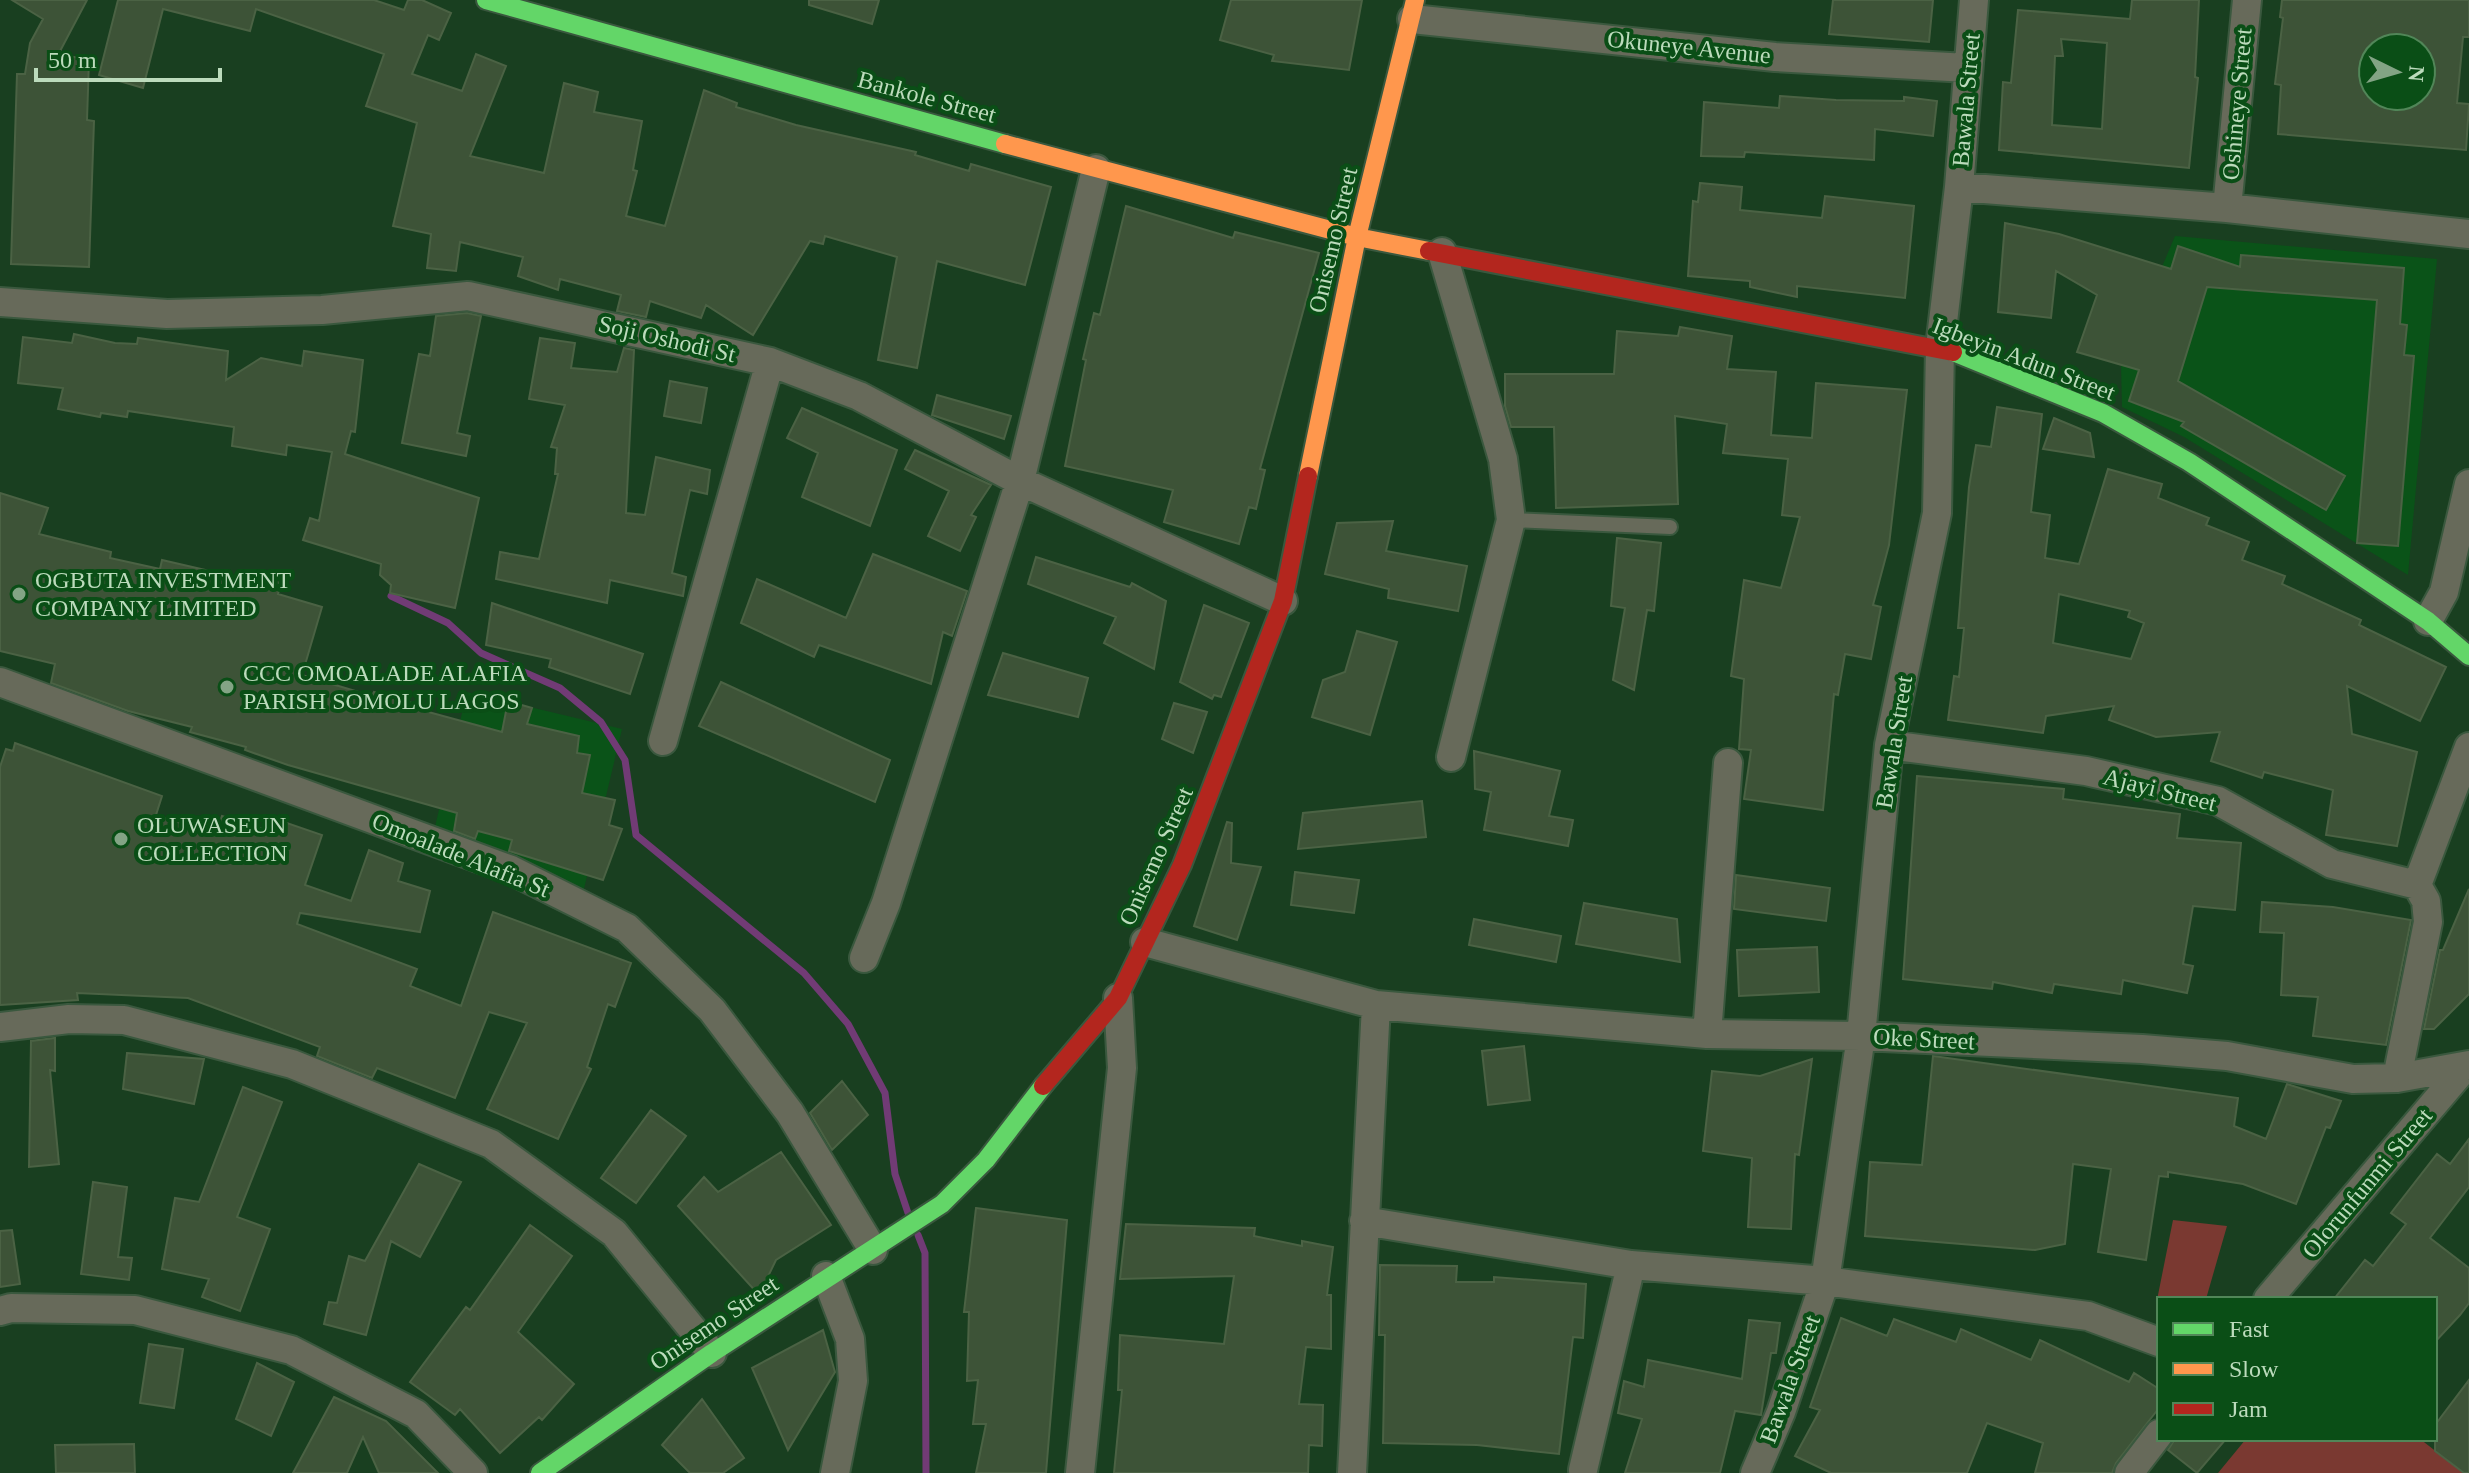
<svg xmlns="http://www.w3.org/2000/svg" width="2469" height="1473" viewBox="0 0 2469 1473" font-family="Georgia,serif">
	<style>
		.built { fill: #0a5318 }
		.green { fill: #7a3931 }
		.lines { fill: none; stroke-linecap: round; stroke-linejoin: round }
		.stream { stroke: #713b75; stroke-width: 7 }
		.building { fill: #3d5337; stroke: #4b6244; stroke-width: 2; fill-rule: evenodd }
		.lane-casing { stroke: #3a583e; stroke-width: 18 }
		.street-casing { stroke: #3a583e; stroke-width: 32 }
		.fast-casing { stroke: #3a583e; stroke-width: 22 }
		.slow-casing { stroke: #3a583e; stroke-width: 22 }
		.jam-casing { stroke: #3a583e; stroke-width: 22 }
		.lane { stroke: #676a5a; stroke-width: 14 }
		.street { stroke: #676a5a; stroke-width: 28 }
		.fast { stroke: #63d668; stroke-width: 18 }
		.slow { stroke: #ff974d; stroke-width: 18 }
		.jam { stroke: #b3261e; stroke-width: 18 }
		.poi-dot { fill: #83a485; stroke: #0a4e16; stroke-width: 3 }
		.labels { text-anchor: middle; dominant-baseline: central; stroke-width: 8; stroke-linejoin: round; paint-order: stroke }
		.street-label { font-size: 24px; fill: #bcdbbc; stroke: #0a4e16 }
		.poi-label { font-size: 24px; fill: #bcdbbc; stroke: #0a4e16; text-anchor: start }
	</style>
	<rect width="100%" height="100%" fill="#193f20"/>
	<path class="built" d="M2175,236L2437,259L2408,575L2184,437L2122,407L2121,364Z
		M467,692L622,729L583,893L428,856Z"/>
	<path class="green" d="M2173,1220L2227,1226L2206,1299H2159V1306L2156,1305Z
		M2246,1439H2420L2464,1473H2218Z"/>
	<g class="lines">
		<path class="stream" d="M391,596L448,623L481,653L560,688L601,722L625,760L636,835L804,973L848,1024L885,1093L895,1174L908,1213
			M918,1235L925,1253L926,1473"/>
	</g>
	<path class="building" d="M12,0H87L58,55L89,59L87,120L94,121L89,267L11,264L17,74H25L30,43L43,19Z
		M118,0H374L404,10L408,0H422L451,13L439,40L428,35L412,74L462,91L476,54L506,66L470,156L544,173L564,83L598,92L594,112L642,121L633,170L637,171L626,216L665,226L704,90L737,103L736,107L796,125L916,152L915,155L969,171L971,164L1051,187L1025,285L937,261L917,368L878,360L897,257L825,236L823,244L810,241L753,335L706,305L701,318L650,301L646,317L617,311L621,295L560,279L558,290L518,276L523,257L460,242L456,271L427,268L431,234L393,226L417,123L366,106L384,54L256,9L250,31L163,9L143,88L99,75Z
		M809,0H879L872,24L809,5Z
		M1231,0H1362L1349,70L1272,61L1274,55L1220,40Z
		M1833,0H1933L1929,42L1829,34Z
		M2132,0H2199L2195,77L2198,78L2189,168L1999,150L2003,82L2011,83L2018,10L2130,19ZM2061,39L2107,43L2102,129L2052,125L2055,56H2063Z
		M2282,0H2469V37H2463L2457,103L2469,104L2466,150L2278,134L2281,85L2275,84L2283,18L2280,17ZM2373,48H2421V100L2373,96Z
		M1780,96L1836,100L1904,101V97L1937,101L1933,136L1875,129L1874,160L1745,152L1744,157L1701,156L1704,102L1779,108Z
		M1700,183L1742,187L1740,210L1822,218L1825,196L1914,206L1905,298L1797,286V297L1750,287V281L1688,276L1693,201L1698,202Z
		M1126,206L1233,238L1235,232L1319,253L1260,469L1265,470L1256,509L1249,507L1239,544L1164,522L1173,490L1065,466L1086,360L1083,359L1094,313L1100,315Z
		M2005,223L2059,234L2171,269L2178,246L2240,267L2241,255L2404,268L2400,324L2407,325L2404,355L2414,356L2398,546L2357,543L2377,300L2207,287L2178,381L2345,476L2326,510L2181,426L2184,422L2129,401L2139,370L2077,352L2097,295L2056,271L2051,318L1998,312Z
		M467,313L481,316L457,433L470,436L466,456L402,443L419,354L430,356L436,316Z
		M1680,327L1732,336L1727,369L1776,372L1771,435L1812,438L1816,383L1907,390L1889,545L1873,605L1881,607L1871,659L1845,654L1838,695L1834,694L1823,810L1744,799L1751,750L1739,749L1744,679L1731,676L1744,580L1781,588L1800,517L1782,515L1788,459L1723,453L1727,424L1675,416L1678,504L1556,508L1554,427H1511L1505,406V374H1614L1617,331L1678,336Z
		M74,334L115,343L137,344L138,338L228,351L226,380L261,358L302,366L304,351L363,360L355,432L351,431L345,454L479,498L455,608L390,593L391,585L380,575L381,564L303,540L310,518L319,521L332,452L287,445L286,455L232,446L234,427L128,411L127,417L101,413L100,417L58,409L63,388L18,383L23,337L72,343Z
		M540,338L575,343L571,368L617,372L624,348L634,350L626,513L645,515L656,457L710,470L707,494L690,490L678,544L672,573L686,577L683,596L610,580L607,603L496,579L500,552L539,559L558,474H555L557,448L551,447L565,405L529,399Z
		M670,381L707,388L701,423L664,416Z
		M937,395L1011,416L1004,439L932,415Z
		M1997,407L2042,414L2031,512L2050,515L2045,558L2079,564L2108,469L2162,484L2158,498L2209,518L2206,525L2249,542L2242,560L2285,576L2282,584L2361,620L2359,625L2446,667L2420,721L2347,686L2352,734L2417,752L2397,846L2326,835L2333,790L2264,772L2262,778L2211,761L2220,732L2156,737L2109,720L2114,706L2046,716L2043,733L1948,720L1954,676L1959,677L1964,628H1958L1969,487L1976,445L1991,447ZM2059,594L2130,611L2128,617L2144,623L2131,659L2053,643Z
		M802,408L897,450L870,526L802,497L818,453L787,438Z
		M2054,418L2090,433L2094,457L2043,449Z
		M915,450L991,485L971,515L976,517L960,551L928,536L949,491L905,469Z
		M0,493L48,508L39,534L111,552L110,558L160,569L162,560L253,581L254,577L281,583L278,594L322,607L302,675L372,696L374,692L422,706L421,710L502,732L508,701L532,708L527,724L579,736L577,753L590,755L582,793L615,800L609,825L622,829L603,880L509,851L512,840L478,831L475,839L454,831L457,813L288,765L245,750L246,747L190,732L192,727L128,711L51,683L55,664L0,651Z
		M1393,521L1386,551L1467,566L1458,611L1388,598L1389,589L1325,574L1337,523Z
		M1617,538L1661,543L1654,611L1647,610L1634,690L1613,680L1625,608L1611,606Z
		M873,554L967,591L952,636L943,632L931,684L819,645L814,657L741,623L757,579L846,618Z
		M1036,557L1130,587L1132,583L1166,601L1154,669L1104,643L1116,617L1028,584Z
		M492,603L643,654L630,694L549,667L551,659L486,645Z
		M1204,605L1249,623L1221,697L1214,695L1212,699L1180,682Z
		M1357,631L1397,642L1370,735L1312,717L1323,680L1345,672Z
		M1003,653L1088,678L1078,717L988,695Z
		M721,682L890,760L875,802L699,726Z
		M1174,703L1207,712L1193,753L1162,739Z
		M15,743L162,796L156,815L215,836L222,816L280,834L284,822L322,835L305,885L351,901L369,850L403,863L398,881L430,891L420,932L300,913L297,924L417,969L410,986L461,1006L493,912L631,963L615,1007L608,1004L587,1067L591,1069L558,1139L487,1109L527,1023L489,1012L455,1098L377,1068L372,1078L317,1056L320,1047L188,998L77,993L78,1000L0,1005V767L6,749L13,751Z
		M1474,751L1560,771L1549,816L1573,820L1568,846L1484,830L1491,792L1475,789Z
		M1917,776L2064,789L2063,799L2180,814L2177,838L2241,843L2235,910L2193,906L2183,964L2193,966L2187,993L2123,980L2121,994L2054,984L2052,993L1993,982L1992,989L1903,979Z
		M1422,801L1426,837L1298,849L1303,813Z
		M1227,822L1232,823L1231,863L1261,867L1237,940L1194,926Z
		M1295,872L1359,880L1354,913L1291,905Z
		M1736,875L1830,888L1826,921L1734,909Z
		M2469,889V994L2434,1029H2424L2440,950H2443Z
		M2262,902L2333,907L2411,920L2386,1045L2313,1036L2318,997L2281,995L2284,933L2260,932Z
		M1584,903L1677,919L1680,962L1576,944Z
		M1474,919L1561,936L1556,962L1469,945Z
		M1817,947L1819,992L1739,996L1737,950Z
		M55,1038V1071L50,1070L59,1164L29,1167L31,1041Z
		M1524,1046L1530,1100L1488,1105L1482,1051Z
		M127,1053L204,1059L194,1104L123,1089Z
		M1933,1056L2238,1098L2234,1126L2266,1139L2287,1084L2341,1101L2330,1128L2326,1127L2296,1204L2243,1184L2168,1172V1177L2159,1176L2146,1260L2098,1252L2111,1169L2073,1164L2065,1244L2035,1250L1865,1236L1870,1162L1922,1165Z
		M1812,1059L1799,1155L1795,1154L1791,1229L1748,1227L1752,1158L1703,1151L1712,1071L1760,1076Z
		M842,1081L868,1115L832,1150L810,1113Z
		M243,1087L282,1102L237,1217L270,1229L240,1311L202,1297L209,1279L162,1269L175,1198L199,1202Z
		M651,1110L686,1136L636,1203L601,1178Z
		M2469,1139V1187L2430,1238L2469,1268V1303L2460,1315L2435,1342V1299H2334L2365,1260L2373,1266L2406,1224L2391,1213L2437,1154L2450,1164Z
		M781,1152L831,1225L776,1260L759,1295L678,1206L704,1177L718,1192Z
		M419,1164L461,1182L420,1257L391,1241L366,1335L324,1324L329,1302L337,1303L349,1256L365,1261Z
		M93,1182L127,1187L118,1257L132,1258L129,1280L81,1274Z
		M976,1208L1067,1220L1046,1473H976L986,1424H973L978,1380L967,1381L969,1312H964Z
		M1126,1224L1255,1228L1254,1236L1302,1246V1241L1333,1247L1327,1295H1331V1349L1306,1347L1299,1404L1323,1405L1322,1446L1309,1445L1308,1473H1114L1122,1390H1118L1120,1335L1224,1344L1234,1276L1120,1279Z
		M530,1225L572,1256L518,1332L574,1384L542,1420L539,1417L500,1453L460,1409L455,1415L410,1382L466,1307L470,1310Z
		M12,1230L20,1284L0,1287V1231Z
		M1380,1265L1457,1266L1456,1282H1494V1277L1586,1284L1583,1338L1573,1337L1559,1454L1477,1445L1383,1443L1385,1335H1379Z
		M1841,1318L1887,1336L1894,1319L1956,1342L1961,1329L2031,1360L2040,1340L2129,1382L2134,1373L2159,1389V1408L2116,1463L2112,1473H2035L2043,1443L1987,1423L1967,1473H1831L1795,1456L1820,1410L1810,1407Z
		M1749,1320L1780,1323L1776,1353H1771L1761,1415L1735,1411L1720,1473H1625L1642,1419L1618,1413L1624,1381L1644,1387L1648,1360L1742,1379Z
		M823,1330L835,1372L788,1450L752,1368Z
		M149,1344L183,1349L174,1408L140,1403Z
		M257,1363L294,1382L271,1436L236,1419Z
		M2469,1380V1473H2464L2435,1451V1425Z
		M334,1397L386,1421L438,1473H379L363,1437L347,1473H293Z
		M702,1399L744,1458L723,1473H690L662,1445Z
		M2175,1439H2226L2197,1473L2168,1450Z
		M134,1444L135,1473H56L55,1445Z"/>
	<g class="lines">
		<g class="lane-casing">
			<path id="lane" d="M1511,520L1670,527"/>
		</g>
		<g class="street-casing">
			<path id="street" d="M1412,19L1775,57L1967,68
				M1959,187L2227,208L2469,234
				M2227,208L2247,0
				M1442,252L1503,459L1511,520L1451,757
				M0,302L167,314L322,310L468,296L770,362L859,396L1020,481L1283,601
				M2428,621L2444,592L2469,484
				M0,682L511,870L627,928L712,1010L790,1113L873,1250
				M663,741L770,362
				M1889,745L2086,771L2218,801L2332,864L2417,885
				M1145,942L1376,1005L1352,1473
				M864,958L886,903L1020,481L1096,169
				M1376,1005L1707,1034L1861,1036L2142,1049L2227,1056L2353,1079L2397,1078L2469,1065
				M0,1027L69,1019L124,1020L292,1064L491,1144L614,1233L712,1353
				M1707,1034L1728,763
				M2397,1078L2428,922L2426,901L2417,885L2469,747
				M1364,1221L1631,1265L1825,1281L2088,1316L2159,1342
				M826,1276L850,1339L853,1381L835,1473
				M2268,1299L2465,1067
				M0,1311L11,1308L135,1310L291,1350L416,1414L473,1473
				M1583,1470L1631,1265
				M1080,1473L1122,1068L1118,998
				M1755,1473L1781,1412L1825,1281L1861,1036L1889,745L1937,513L1940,347L1959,187L1974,0
				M2129,1473L2159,1434"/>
		</g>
		<g class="fast-casing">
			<path id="fast" d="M486,0L1005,144
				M1953,352L2103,413L2189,462L2428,621L2469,656
				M540,1473L712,1353L942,1204L986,1160L1043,1086"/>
		</g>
		<g class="slow-casing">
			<path id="slow" d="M1005,144L1357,237L1429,251
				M1308,476L1357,237L1415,0"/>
		</g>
		<g class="jam-casing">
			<path id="jam" d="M1429,251L1953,352
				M1043,1086L1118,998L1182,865L1283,601L1308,476"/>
		</g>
		<use href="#lane" class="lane"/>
		<use href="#street" class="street"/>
		<use href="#fast" class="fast"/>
		<use href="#slow" class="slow"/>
		<use href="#jam" class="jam"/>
	</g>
	<g class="poi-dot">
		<circle cx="19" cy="594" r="8"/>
		<circle cx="227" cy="687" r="8"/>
		<circle cx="121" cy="839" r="8"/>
	</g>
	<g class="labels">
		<g class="street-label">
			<text transform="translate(1689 47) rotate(6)">Okuneye Avenue</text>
			<text transform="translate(927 97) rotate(15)">Bankole Street</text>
			<text transform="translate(1966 100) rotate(-85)">Bawala Street</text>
			<text transform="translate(2237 104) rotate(-85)">Oshineye Street</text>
			<text transform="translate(1333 240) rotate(-77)">Onisemo Street</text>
			<text transform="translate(667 339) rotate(13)">Soji Oshodi St</text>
			<text transform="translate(2024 359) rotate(21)">Igbeyin Adun Street</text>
			<text transform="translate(1894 742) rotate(-81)">Bawala Street</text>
			<text transform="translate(2160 790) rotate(14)">Ajayi Street</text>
			<text transform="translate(461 855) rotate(22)">Omoalade Alafia St</text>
			<text transform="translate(1156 856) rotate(-66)">Onisemo Street</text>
			<text transform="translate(1924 1039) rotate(3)">Oke Street</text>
			<text transform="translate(2367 1183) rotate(-50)">Olorunfunmi Street</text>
			<text transform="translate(714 1323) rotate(-34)">Onisemo Street</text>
			<text transform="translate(1790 1379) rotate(-70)">Bawala Street</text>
		</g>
		<g class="poi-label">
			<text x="35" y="580">OGBUTA INVESTMENT<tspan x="35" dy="28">COMPANY LIMITED</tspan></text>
			<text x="243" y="673">CCC OMOALADE ALAFIA<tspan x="243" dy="28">PARISH SOMOLU LAGOS</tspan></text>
			<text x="137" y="825">OLUWASEUN<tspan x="137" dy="28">COLLECTION</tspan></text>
		</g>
	</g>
	<rect x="2157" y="1297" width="280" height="144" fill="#0a4e16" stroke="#518658" stroke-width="2"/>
	<rect x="2173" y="1323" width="40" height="12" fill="#63d668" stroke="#518658" stroke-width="2"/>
	<text x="2229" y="1337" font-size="24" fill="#bcdbbc">Fast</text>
	<rect x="2173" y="1363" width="40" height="12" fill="#ff974d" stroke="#518658" stroke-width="2"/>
	<text x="2229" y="1377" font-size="24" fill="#bcdbbc">Slow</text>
	<rect x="2173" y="1403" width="40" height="12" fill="#b3261e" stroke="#518658" stroke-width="2"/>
	<text x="2229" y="1417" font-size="24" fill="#bcdbbc">Jam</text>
	<g transform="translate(2397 72) rotate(95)"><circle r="38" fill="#0a4e16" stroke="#518658" stroke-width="2"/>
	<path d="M0-6L14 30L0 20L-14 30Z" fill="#83a485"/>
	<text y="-12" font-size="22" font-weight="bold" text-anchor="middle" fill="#bcdbbc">N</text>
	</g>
	<path d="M36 68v12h184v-12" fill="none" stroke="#bcdbbc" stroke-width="4"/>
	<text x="48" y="68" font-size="24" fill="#bcdbbc" stroke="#0a4e16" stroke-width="6" paint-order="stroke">50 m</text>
</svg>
